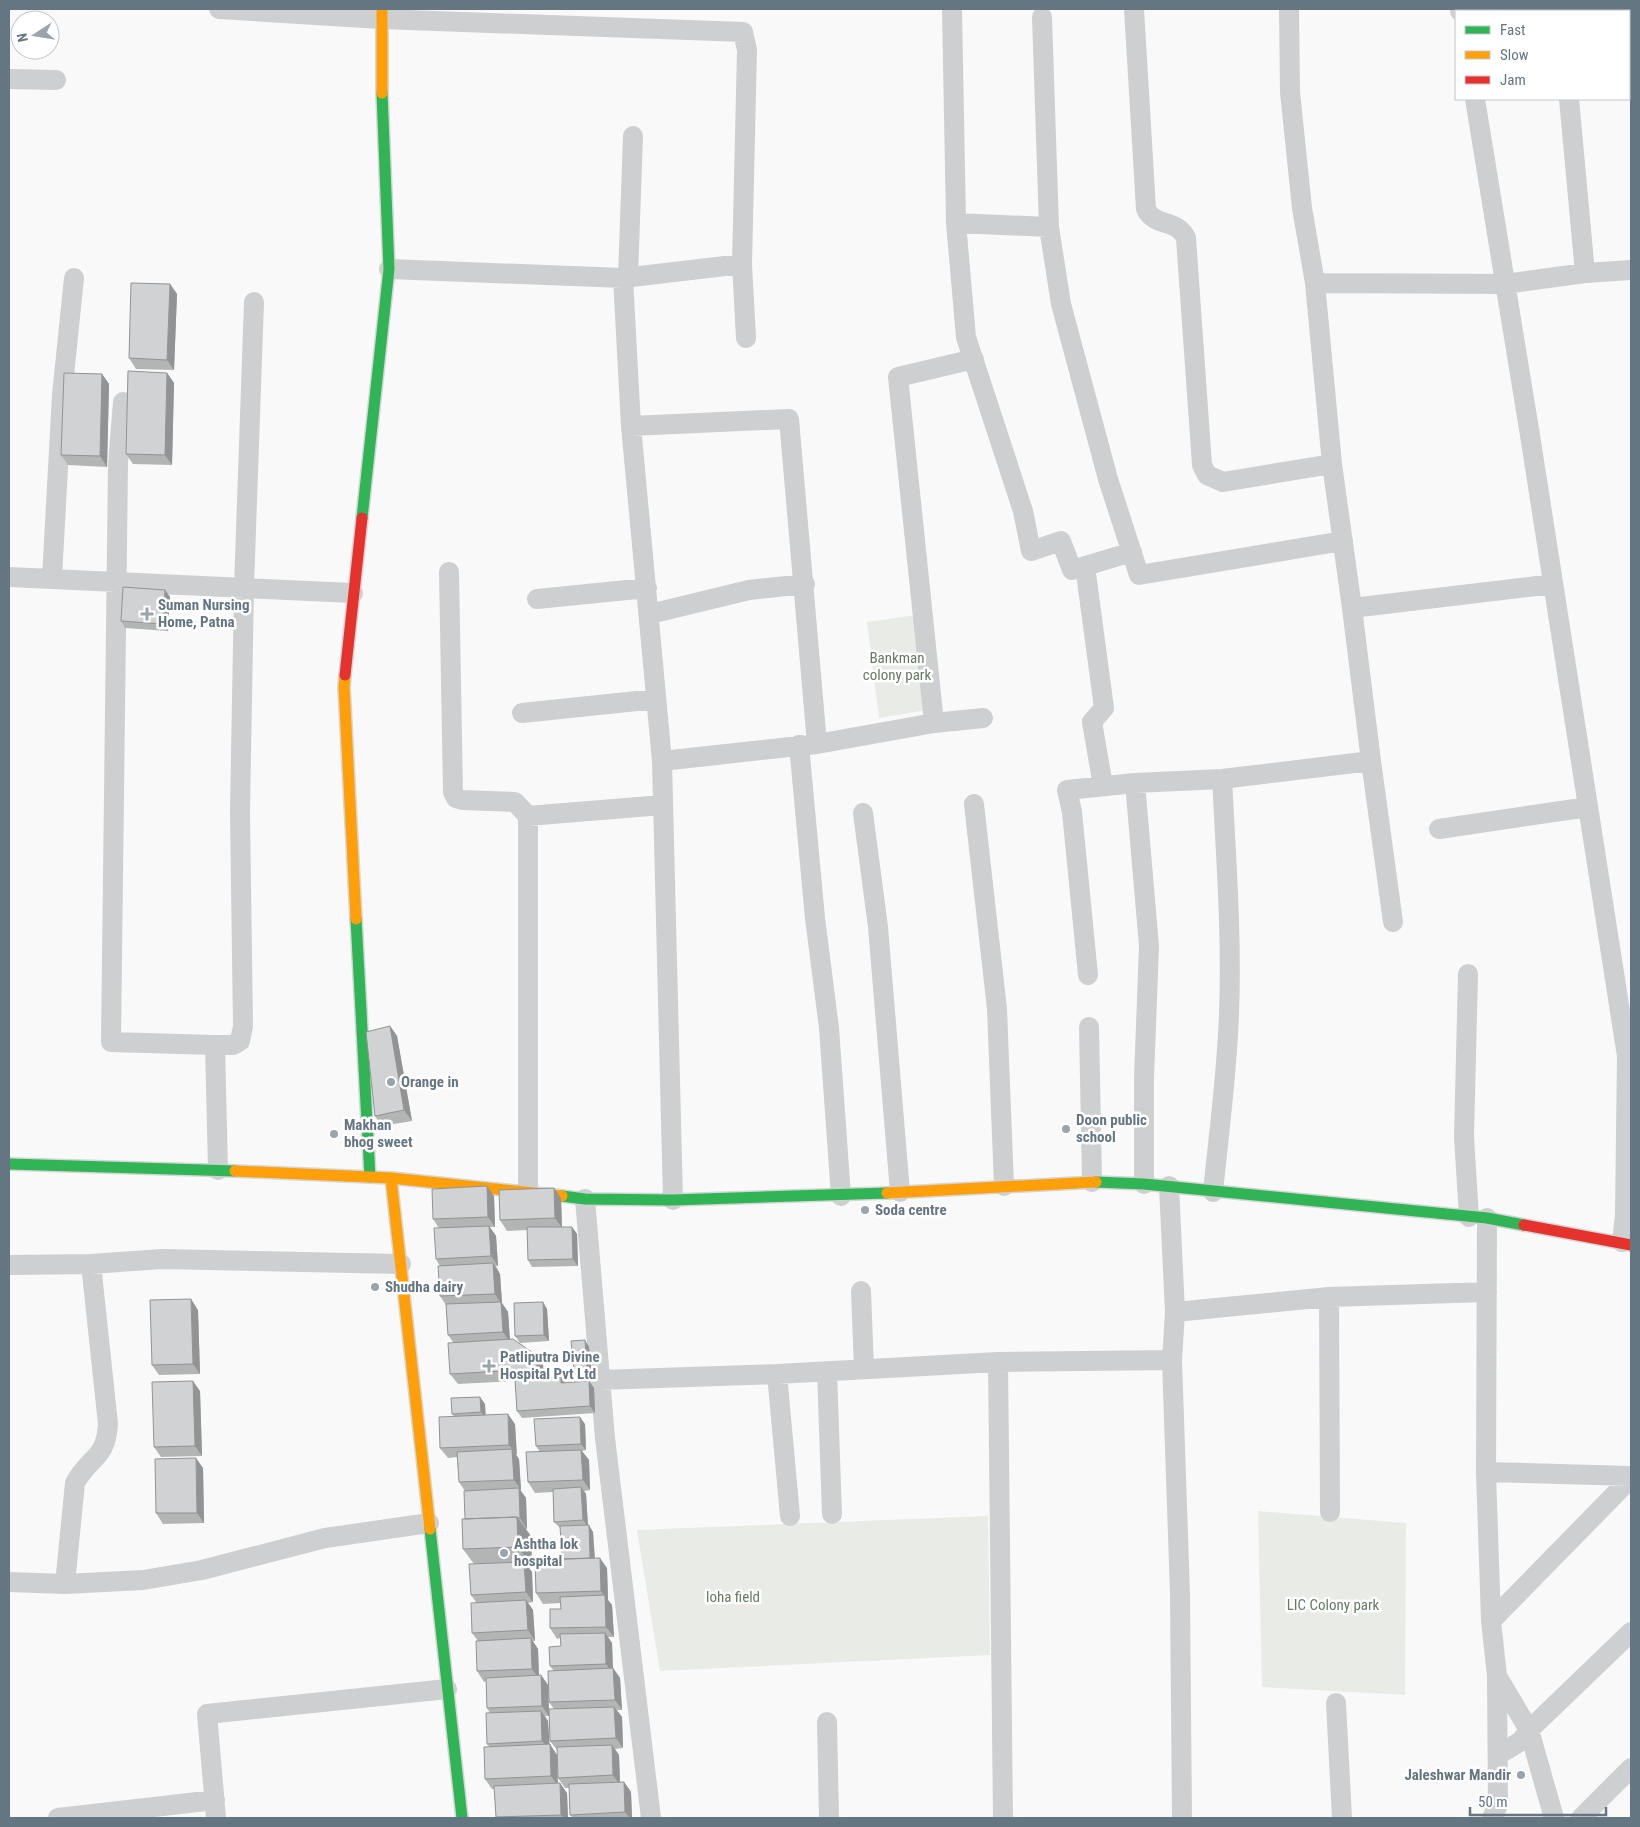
<svg xmlns="http://www.w3.org/2000/svg" width="1640" height="1827" viewBox="0 0 1640 1827" font-family="'Roboto Condensed',sans-serif">
	<style>
		.green { fill: #e8ebe6 }
		.lines { fill: none; stroke-linecap: round; stroke-linejoin: round }
		.fast-casing { stroke: #d5d6d7; stroke-width: 14 }
		.slow-casing { stroke: #d5d6d7; stroke-width: 14 }
		.jam-casing { stroke: #d5d6d7; stroke-width: 14 }
		.street { stroke: #cecfd0; stroke-width: 20 }
		.fast { stroke: #30b455; stroke-width: 11 }
		.slow { stroke: #ff9f0a; stroke-width: 11 }
		.jam { stroke: #e5322d; stroke-width: 11 }
		.wall { fill: #b3b5b5 }
		.shaded-wall { fill: #929394 }
		.building { fill: #d0d2d3; stroke: #929394 }
		.poi-dot { fill: #99a4ac; stroke: #fff; stroke-width: 2 }
		.labels { text-anchor: middle; dominant-baseline: central; stroke-width: 5; stroke-linejoin: round; paint-order: stroke }
		.poi-label { font-size: 15px; font-weight: bold; fill: #657683; stroke: #fff; text-anchor: start }
		.park-label { font-size: 15px; fill: #687a64; stroke: #fff }
	</style>
	<rect width="100%" height="100%" fill="#f9f9f9"/>
	<path class="green" d="M916,615L927,710L879,718L867,622Z
		M1258,1511L1406,1523L1405,1695L1262,1687Z
		M988,1516L990,1655L660,1671L637,1530Z"/>
	<g class="lines">
		<g class="fast-casing">
			<path id="fast" d="M362,518L389,269L382,93
				M356,919L370,1177
				M9,1164L235,1171
				M1096,1182L1144,1184L1487,1218L1524,1225
				M562,1196L585,1199L673,1200L887,1193
				M430,1529L462,1818"/>
		</g>
		<g class="slow-casing">
			<path id="slow" d="M382,9V93
				M345,675L344,687L356,919
				M235,1171L391,1178L562,1196
				M391,1178L430,1529
				M887,1193L1096,1182"/>
		</g>
		<g class="jam-casing">
			<path id="jam" d="M345,675L362,518
				M1524,1225L1631,1245"/>
		</g>
		<path class="street" d="M219,9L381,19L743,32L747,50L742,264L746,338
			M952,9L956,223L966,337L1023,511L1031,551L1061,541L1072,570L1132,552
			M1134,9L1146,209C1154,227 1178,219 1186,238L1202,465L1207,475L1223,482L1332,464
			M1289,9L1290,92L1302,208L1315,283L1332,464L1352,608
			M1460,9V11
			M1042,17L1049,227L1061,304L1108,479L1139,575L1343,541
			M9,79L56,80
			M1475,99L1529,429L1627,1056L1625,1215L1622,1242
			M1569,99L1585,273
			M956,223L1049,227
			M389,269L623,278L631,426L662,761
			M628,277L633,136
			M623,278L742,264
			M1315,283L1505,284L1585,273L1631,270
			M123,402L118,464L111,1042L215,1045L218,1170
			M631,426L789,419L817,744
			M1085,566L1104,708L1092,722L1103,786
			M449,572L453,792L456,798L462,800L515,802L528,816
			M9,577L353,593
			M52,578L62,395L74,278
			M537,599L647,588
			M650,614L749,590L805,584
			M522,713L656,699
			M934,723L898,377L974,359
			M799,745L815,918L829,1028L841,1196
			M1371,761L1393,922
			M1135,783L1149,946L1144,1078V1184
			M974,804L997,1009L1004,1186
			M863,813L878,927L900,1192
			M1439,829L1588,807
			M1468,974L1464,1137L1469,1217
			M1088,975L1072,812L1067,790L1135,783L1222,779L1371,761L1352,608L1553,584
			M1089,1027L1092,1182
			M215,1045H233L240,1041L243,1026L240,812L244,587L254,302
			M1169,1186L1175,1312L1172,1360L1180,1594L1182,1818
			M528,1192V816L662,805
			M1213,1192C1219,1132 1227,1073 1229,1014C1232,936 1226,857 1222,779
			M585,1199L605,1438L651,1818
			M673,1200L662,761L817,744L934,723L983,718
			M1487,1218L1486,1472L1491,1621L1497,1676L1529,1730L1554,1818
			M9,1265L91,1264L162,1259L401,1264
			M861,1291L864,1369
			M1329,1297L1330,1512
			M1175,1312L1329,1297L1487,1292
			M827,1371L832,1514
			M777,1374L790,1516
			M599,1380L777,1374L998,1362
			M1486,1472L1631,1476
			M9,1582L65,1584L143,1580L202,1570L325,1538L429,1523
			M65,1584L75,1483C90,1456 106,1459 108,1424L91,1264
			M1491,1621L1631,1478
			M1336,1703L1342,1818
			M827,1722L829,1818
			M1498,1755L1521,1741L1529,1730L1631,1632
			M58,1818L215,1800
			M216,1818L207,1714L447,1689
			M1003,1818L998,1362L1172,1360
			M1492,1818L1498,1805L1497,1678
			M1581,1818L1631,1768"/>
		<use href="#fast" class="fast"/>
		<use href="#slow" class="slow"/>
		<use href="#jam" class="jam"/>
	</g>
	<path class="wall" d="M170,284L177,294L174,370L136,369L129,358Z
		M167,373L174,383L172,465L133,464L126,454Z
		M102,374L109,384L107,467L68,465L61,455Z
		M165,590L170,597L168,631L125,628L121,621Z
		M390,1026L397,1036L412,1121L382,1126L375,1116Z
		M494,1196L495,1227H490L496,1236L498,1266H496L500,1274L502,1303L508,1312L510,1339L543,1365L544,1378L561,1377L565,1383L589,1381L594,1388L595,1413L522,1418L517,1411L515,1381L458,1384L450,1374L453,1342L448,1335L446,1305L440,1296V1266L436,1259L439,1228L433,1219Z
		M561,1198L562,1227H572L577,1234L578,1266L532,1267L528,1260L527,1230L507,1231L500,1220Z
		M547,1309L549,1341L520,1343L515,1336Z
		M198,1310L200,1374L159,1375L152,1365Z
		M589,1347L592,1378L578,1379L574,1372Z
		M200,1391L202,1456L161,1457L154,1447Z
		M485,1404V1415L515,1424L516,1455L519,1459L521,1490H520L526,1498L527,1529H525L531,1536L532,1567H528L532,1572L533,1602L528,1603L533,1610L535,1641H532L538,1649L539,1675H541L548,1685L549,1709H554L549,1702L554,1671L550,1666L561,1646L560,1638L557,1639L550,1628L561,1609V1603L543,1604L536,1593L562,1559L560,1528L554,1522L553,1492L535,1493L528,1482L540,1452L536,1446L585,1424L586,1450L582,1451L589,1460L590,1490L584,1491L586,1494L588,1525L593,1532L595,1558L607,1568L608,1600L612,1605L614,1637H608L612,1643L613,1668L620,1678L622,1710H617L622,1717L623,1748L615,1749L619,1755L620,1782H624L631,1792L632,1818H573L570,1815L569,1788H565L558,1778L557,1750L550,1741L549,1716H545L548,1721L549,1744L558,1783L567,1793L568,1818H496V1817L494,1789H492L485,1779L490,1747L487,1744L490,1713L487,1708L486,1681L484,1682L477,1671L478,1641L472,1633L476,1602L471,1595L474,1564L463,1549L465,1519V1491L459,1482L457,1457L448,1458L440,1448L454,1416L452,1414Z
		M203,1468L204,1523L163,1524L156,1513Z"/>
	<path class="shaded-wall" d="M170,284L177,294L174,370L167,360Z
		M167,373L174,383L172,465L165,455Z
		M102,374L109,384L107,467L100,456Z
		M165,590L170,597L168,631L163,624Z
		M390,1026L397,1036L412,1121L404,1110Z
		M487,1186L494,1196L495,1227L488,1217Z
		M554,1188L561,1198L562,1228L555,1218Z
		M489,1226L496,1236L498,1266L491,1256Z
		M572,1227L577,1234L578,1266L573,1259Z
		M493,1263L500,1274L502,1303L508,1312L510,1342L503,1332L501,1303L495,1294Z
		M191,1299L198,1310L200,1374L193,1364Z
		M543,1302L547,1309L549,1341L544,1335Z
		M585,1340L589,1347L592,1378L587,1371Z
		M536,1355L543,1365L544,1379L537,1369Z
		M561,1377L566,1384L561,1383Z
		M193,1381L200,1391L202,1456L195,1446Z
		M589,1381L594,1388L595,1413L590,1406Z
		M480,1397L485,1404L486,1419L481,1412Z
		M508,1414L515,1424L517,1455L509,1445Z
		M580,1417L585,1424L586,1450L581,1444Z
		M512,1449L519,1459L521,1490L514,1480Z
		M581,1450L589,1460L590,1490L583,1480Z
		M196,1458L203,1468L204,1523L197,1513Z
		M581,1487L586,1494L588,1527L583,1520Z
		M519,1488L526,1498L527,1529L520,1518Z
		M517,1517L531,1536L532,1567L518,1547Z
		M589,1525L593,1532L595,1565L590,1558Z
		M600,1558L607,1568L608,1600L612,1605L614,1637L606,1627L605,1597L601,1591Z
		M524,1562L532,1572L533,1602L526,1592Z
		M526,1600L533,1610L535,1641L528,1630Z
		M605,1633L612,1643L613,1674L606,1664Z
		M531,1638L538,1649L539,1679L532,1669Z
		M613,1668L620,1678L622,1710L615,1700Z
		M541,1675L548,1685L549,1716L542,1706Z
		M614,1707L622,1717L623,1748L616,1738Z
		M541,1711L548,1721L550,1751L542,1741Z
		M550,1744L557,1755L558,1786L551,1776Z
		M612,1745L619,1755L620,1785L613,1775Z
		M624,1782L631,1792L632,1818H630L625,1812Z
		M560,1783L567,1793L568,1818H564L561,1815Z"/>
	<path class="building" d="M131,283L170,284L167,360L129,358Z
		M128,371L167,373L165,455L126,454Z
		M64,373L102,374L100,456L61,455Z
		M123,587L165,590L163,624L121,621Z
		M390,1026L404,1110L375,1116L366,1032Z
		M487,1186L488,1217L433,1219L432,1189Z
		M554,1188L555,1218L500,1220L499,1190Z
		M489,1226L491,1256L436,1259L434,1228Z
		M527,1227H572L573,1259L528,1260Z
		M493,1263L495,1294L440,1296L438,1266Z
		M191,1299L193,1364L152,1365L150,1300Z
		M501,1302L503,1332L448,1335L446,1304Z
		M543,1302L544,1335L515,1336L514,1303Z
		M513,1339L536,1355L537,1369L450,1374L448,1343Z
		M585,1340L587,1371L574,1372L571,1341Z
		M561,1377V1383L589,1381L590,1406L517,1411L515,1380Z
		M193,1381L195,1446L154,1447L152,1382Z
		M480,1397L481,1412L452,1414L451,1398Z
		M508,1414L509,1445L440,1448L439,1417Z
		M580,1417L581,1444L536,1446L534,1419Z
		M512,1449L514,1480L459,1482L457,1452Z
		M581,1450L583,1480L528,1482L526,1452Z
		M196,1458L197,1513H156L155,1459Z
		M581,1487L583,1520L554,1522L553,1489Z
		M519,1488L520,1518H518L517,1517L465,1519L464,1491Z
		M517,1517L518,1547L463,1549L462,1519Z
		M589,1525L590,1558L562,1559L560,1526Z
		M600,1558L601,1591L536,1593L535,1560Z
		M524,1562L526,1592L471,1595L469,1564Z
		M605,1595L606,1627L550,1628V1609H561L560,1597Z
		M526,1600L528,1630L472,1633L471,1603Z
		M605,1633L606,1664L550,1666L549,1647L561,1646L560,1634Z
		M531,1638L532,1669L477,1671L476,1641Z
		M613,1668L615,1700L549,1702L548,1671Z
		M541,1675L542,1706L487,1708L486,1678Z
		M614,1707L616,1738L550,1741L549,1709Z
		M541,1711L542,1741L487,1744L486,1713Z
		M550,1744L551,1776L485,1779L484,1747Z
		M612,1745L613,1775L558,1778L557,1747Z
		M624,1782L625,1812L570,1815L569,1784Z
		M560,1783L561,1815L496,1817L494,1786Z"/>
	<g class="poi-dot">
		<path d="M144.5 606.5h5v5h5v5h-5v5h-5v-5h-5v-5h5z"/>
		<circle cx="391" cy="1082" r="5"/>
		<circle cx="1066" cy="1129" r="5"/>
		<circle cx="334" cy="1134" r="5"/>
		<circle cx="865" cy="1210" r="5"/>
		<circle cx="375" cy="1287" r="5"/>
		<path d="M486.5 1358.5h5v5h5v5h-5v5h-5v-5h-5v-5h5z"/>
		<circle cx="504" cy="1553" r="5"/>
		<circle cx="1521" cy="1775" r="5"/>
	</g>
	<g class="labels">
		<g class="poi-label">
			<text x="158" y="605">Suman Nursing<tspan x="158" dy="17">Home, Patna</tspan></text>
			<text x="401" y="1082">Orange in</text>
			<text x="1076" y="1120">Doon public<tspan x="1076" dy="17">school</tspan></text>
			<text x="344" y="1125">Makhan<tspan x="344" dy="17">bhog sweet</tspan></text>
			<text x="875" y="1210">Soda centre</text>
			<text x="385" y="1287">Shudha dairy</text>
			<text x="500" y="1357">Patliputra Divine<tspan x="500" dy="17">Hospital Pvt Ltd</tspan></text>
			<text x="514" y="1544">Ashtha lok<tspan x="514" dy="17">hospital</tspan></text>
			<text x="1511" y="1775" text-anchor="end">Jaleshwar Mandir</text>
		</g>
		<g class="park-label">
			<text x="897" y="658">Bankman<tspan x="897" dy="17">colony park</tspan></text>
			<text x="733" y="1597">loha field</text>
			<text x="1333" y="1605">LIC Colony park</text>
		</g>
	</g>
	<rect width="1640" height="1827" fill="none" stroke="#657683" stroke-width="20"/>
	<rect x="1455" y="10" width="175" height="90" fill="#ffffff" stroke="#c1c8cd"/>
	<rect x="1465" y="26" width="25" height="8" fill="#30b455" stroke="#c1c8cd"/>
	<text x="1500" y="35" font-size="15" fill="#657683">Fast</text>
	<rect x="1465" y="51" width="25" height="8" fill="#ff9f0a" stroke="#c1c8cd"/>
	<text x="1500" y="60" font-size="15" fill="#657683">Slow</text>
	<rect x="1465" y="76" width="25" height="8" fill="#e5322d" stroke="#c1c8cd"/>
	<text x="1500" y="85" font-size="15" fill="#657683">Jam</text>
	<g transform="translate(35 35) rotate(258)"><circle r="24" fill="#ffffff" stroke="#c1c8cd"/>
	<path d="M0-4L9 19L0 12L-9 19Z" fill="#99a4ac"/>
	<text y="-8" font-size="14" font-weight="bold" text-anchor="middle" fill="#657683">N</text>
	</g>
	<path d="M1470 1807v8h136v-8" fill="none" stroke="#657683" stroke-width="2.5"/>
	<text x="1478" y="1807" font-size="15" fill="#657683" stroke="#ffffff" stroke-width="4" paint-order="stroke">50 m</text>
</svg>
